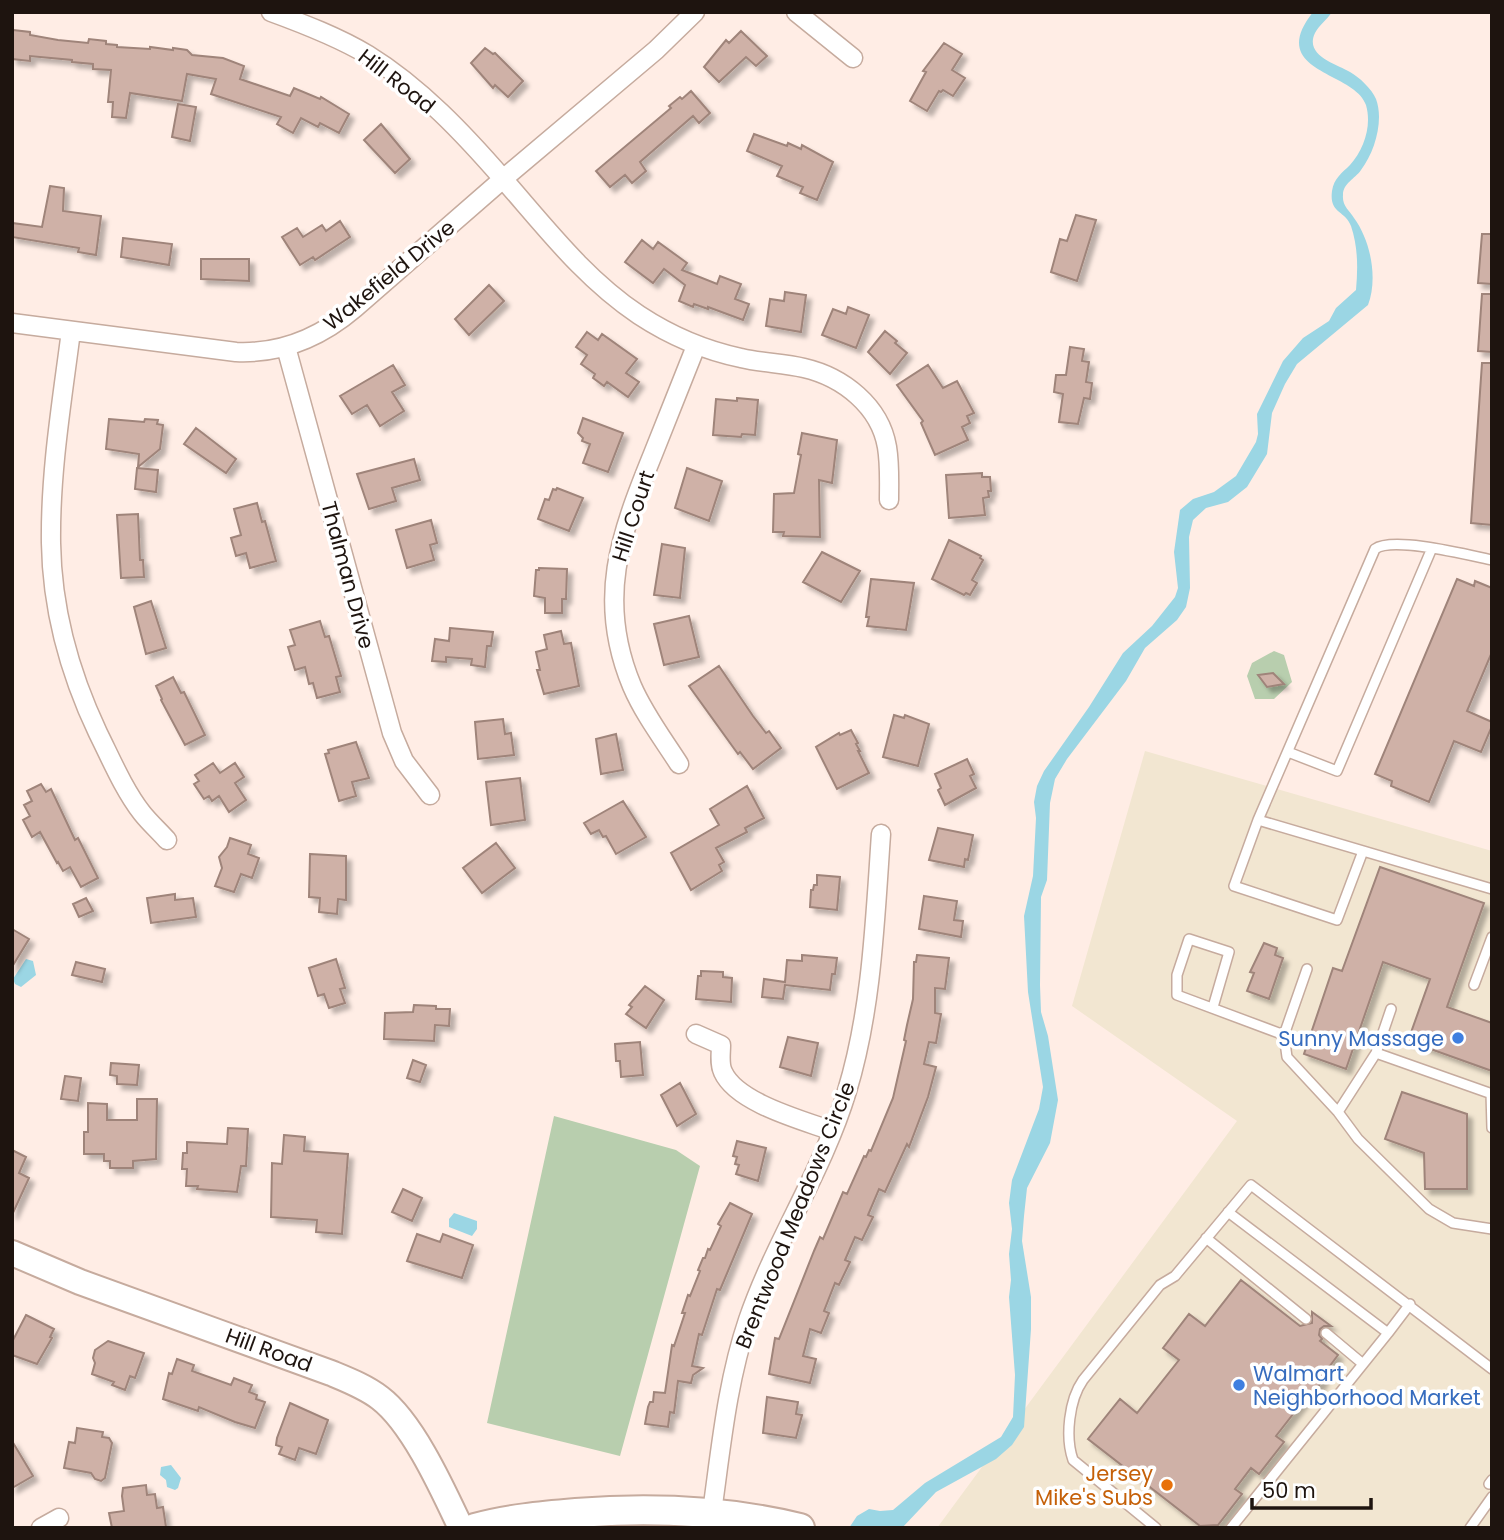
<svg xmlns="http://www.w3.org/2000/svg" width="1504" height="1540" viewBox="0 0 1504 1540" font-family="Poppins,sans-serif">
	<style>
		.commercial { fill: #f2e6d1 }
		.green { fill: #b8ceae }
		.water { fill: #9bd6e4 }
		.building { fill: #cfb1a7; stroke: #9f847a; stroke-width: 2; filter: url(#shadow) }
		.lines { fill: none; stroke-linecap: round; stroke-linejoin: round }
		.lane-casing { stroke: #c6ab9e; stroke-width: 12 }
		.street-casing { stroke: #c6ab9e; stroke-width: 21 }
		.secondary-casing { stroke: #c6ab9e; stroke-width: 28 }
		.primary-casing { stroke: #c6ab9e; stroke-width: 32 }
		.lane { stroke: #fff; stroke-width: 9 }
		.street { stroke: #fff; stroke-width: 18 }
		.secondary { stroke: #fff; stroke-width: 24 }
		.primary { stroke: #fff; stroke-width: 28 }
		.shop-dot { fill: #3f7fe0; stroke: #fff; stroke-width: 2.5 }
		.food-dot { fill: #e8710a; stroke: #fff; stroke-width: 2.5 }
		.labels { text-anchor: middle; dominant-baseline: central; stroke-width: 7; stroke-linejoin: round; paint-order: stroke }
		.street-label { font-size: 21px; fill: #1e140f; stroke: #fff }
		.shop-label { font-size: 21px; fill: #366cbe; stroke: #fff; text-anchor: end }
		.food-label { font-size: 21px; fill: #c56008; stroke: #fff; text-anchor: end }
	</style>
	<defs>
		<filter id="shadow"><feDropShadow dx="5" dy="5" stdDeviation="2" flood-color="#0004"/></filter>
	</defs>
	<rect width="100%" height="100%" fill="#ffede5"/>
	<path class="commercial" d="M1145,751L1492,851V1528H937L1237,1121L1072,1006Z"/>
	<path class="green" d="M1274,651L1284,655L1292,682L1274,699H1255L1247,676L1252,663Z
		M554,1116L676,1150L700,1166L620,1456L487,1423Z"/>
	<path class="water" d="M1313,12H1332C1327,20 1319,25 1315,33C1304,56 1337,64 1350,72C1359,77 1372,89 1376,99C1384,120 1375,152 1361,170C1355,179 1343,183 1343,195C1342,206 1349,210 1354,218C1371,241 1378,279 1368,305L1297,364L1285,384L1272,413L1267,454L1247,487L1228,502L1206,508L1193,520L1189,537L1190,588L1186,607L1177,620L1145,648L1126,681L1067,759L1055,779L1050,803L1047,880L1041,897L1040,985L1041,1012L1048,1036L1058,1100L1050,1143L1027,1188L1024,1216L1022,1241L1031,1297V1329L1024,1427L1012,1445L996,1459L936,1492L902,1528H849L857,1516L869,1509L880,1511L893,1510L925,1483L1001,1437L1013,1417L1015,1375L1009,1297L1011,1280L1009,1254L1012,1229L1009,1203L1012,1180L1039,1109L1043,1087L1028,992L1024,916L1033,876L1036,818L1034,802L1037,786L1044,771L1089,707L1123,653L1152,626L1175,597L1178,588L1174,552L1180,510L1193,499L1214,492L1236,476L1256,442L1258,434L1257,414L1283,361L1303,338L1329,321L1336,308L1356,290C1358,268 1358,247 1351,226C1345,210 1329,214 1332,191C1334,178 1342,173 1350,165C1364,149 1372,126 1366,105C1355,71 1265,73 1313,12Z
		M26,959L33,961L36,975L21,987L15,984L13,979Z
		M454,1213L477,1221V1229L472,1236L449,1227V1219Z
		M171,1465L181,1478L178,1488L175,1490L167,1487L166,1480L160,1475L161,1467Z"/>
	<path class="building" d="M13,30L30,32V35L58,40L88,43L89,39L106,41V44L117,45V47L150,49V47L173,50V48L187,50L192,55L223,58L244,66L240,79L290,96L294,88L320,99L321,97L349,114L339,133L320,123L318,127L301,118L293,133L277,124L281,117L211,94L216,79L187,74L182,101L130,93L126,118L112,117L113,102H108L111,70L93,69V64L72,62V60L30,56V61L12,59Z
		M741,31L767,56L756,66L746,57L719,82L704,67L726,40L729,43Z
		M944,43L962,54L952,70L965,78L953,96L943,90L941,92L939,91L927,111L910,101L926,72L923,71Z
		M485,48L493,54L495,53L523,81L508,97L495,85L493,88L471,63Z
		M691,91L710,113L699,123L693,116L640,162L646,171L632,183L625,175L610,187L596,171L671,108L669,106L680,97L682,99Z
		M178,104L196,107L190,141L172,137Z
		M381,124L410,159L395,173L364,140Z
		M754,134L787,146L788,143L801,149L802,145L833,162L817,200L800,193L803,187L777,176L782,166L747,151Z
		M50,186L64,188L63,211L101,216L96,255L78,252L79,248L12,237V223L42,227Z
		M1076,215L1096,220L1077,281L1051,272L1060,239L1067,241Z
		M340,221L350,237L315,260L313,257L300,265L282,237L297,228L303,237L322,225L326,231Z
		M1482,234H1492V284L1478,283Z
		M123,238L172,244L169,265L121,257Z
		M642,240L653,249L658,242L687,263L682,270L717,284L720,276L741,284L735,299L749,304L743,320L708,307V309L694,304L693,307L679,301L685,285L664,269L653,283L625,262Z
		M201,259H249V281L201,279Z
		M489,285L504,301L469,335L455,319Z
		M785,292L806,295L801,332L766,326L770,299L784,301Z
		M1482,294H1492V352L1478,351Z
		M848,307L869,315L856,348L822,335L833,309L846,314Z
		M885,331L897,341L895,343L907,353L890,374L868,352Z
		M587,332L598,340L602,334L637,359L626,373L639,382L628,397L607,382L604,386L593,378L595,374L581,364L587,355L576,347Z
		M1070,347L1084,349L1082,361L1089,362L1086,382L1092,383L1090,399L1084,398L1078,424L1059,422L1063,394L1054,392L1056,375H1066Z
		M1482,363H1492V525L1471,523Z
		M393,365L405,385L392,392L404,411L380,426L367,405L352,414L340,396Z
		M928,365L943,388L957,381L974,413L967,416L970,423L962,427L968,440L935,455L921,423L923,421L897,385Z
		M737,398L758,400L755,435L742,434L741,437L713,435L716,399L737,401Z
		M583,418L623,433L608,472L583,463L590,444L582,441L583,438L578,433Z
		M109,419L144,422L145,419L158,420L157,424L163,425L160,449L138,467L139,454L106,449Z
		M196,428L236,459L226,473L184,444Z
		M802,433L837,440L832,483L819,480L820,537L783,536L784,532H773L774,494L794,493L801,455L798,454Z
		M414,459L420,480L392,488L396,501L369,509L357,474Z
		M137,468L158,470L156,492L135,489Z
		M687,468L722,481L709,521L675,508Z
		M982,473V477H990L991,491H988L989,497L983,498L985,515L949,518L946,475Z
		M557,488L583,498L569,531L538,519L545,499L549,500L553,489L556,490Z
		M257,503L262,522L265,521L276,561L250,568L246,553L236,556L231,538L241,535L234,509Z
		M138,514L140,560H143L144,577L121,578L117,515Z
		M431,520L437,543L430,545L434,560L407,568L396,530Z
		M949,540L981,556L980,558L983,560L972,580L977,583L970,595L966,593L964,595L932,579Z
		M662,544L685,548L680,598L654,595Z
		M822,552L860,571L841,602L803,582Z
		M539,568L567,569L566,599H562V613H545V598L534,596L536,570H539Z
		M871,579L914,583L906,630L867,626L869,617H866Z
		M1457,579L1474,586L1475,581L1492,588V652L1467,711L1492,722V726L1481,752L1454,741L1429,802L1391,786L1392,781L1375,774Z
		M151,601L166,648L146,654L134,607Z
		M689,616L699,657L664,665L654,624Z
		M320,621L325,637L329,636L341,676L336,677L340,692L317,698L313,683L309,684L305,667L295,670L288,647L295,645L290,630Z
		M450,628L493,632L491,646H487L485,667L471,665L472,659L446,657V662L432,661L435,639L449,641Z
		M561,631L564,644L571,643L579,686L544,694L537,670H540L536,652L547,649L544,635Z
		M719,666L753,716L766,733L769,731L781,748L753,769L740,752L738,754L689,686Z
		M1273,673L1284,684L1267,687L1258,675Z
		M173,677L181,693L184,692L205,735L185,745L161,700L162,699L156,686Z
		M894,715L904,718L905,715L929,724L918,766L883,757Z
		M503,719L505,734L511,733L514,755L478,759L475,722Z
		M851,730L858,743L856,744L860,751H858L869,773L837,789L816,747L839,733L840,735Z
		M616,734L623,770L601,774L596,739Z
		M356,742L369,778L352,782L356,796L339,801L325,754L329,753L328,750Z
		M967,759L974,774L970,776L976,788L945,805L938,790L941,788L935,774Z
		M213,763L220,773L235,763L244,777L235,783L246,800L229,812L219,796L212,801L209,796L204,799L194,784L199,781L195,775Z
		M520,778L525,820L491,825L486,782Z
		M41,784L46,792L51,789L75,840L78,838L98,878L81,887L70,867L63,871L58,862L57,863L40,832L32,837L23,820L30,816L24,805L32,801L27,791Z
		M747,786L764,818L745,828L747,832L716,848L724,862L719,865L722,871L691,890L671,853L719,825L710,809Z
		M623,801L646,837L616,854L606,836L603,837L599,830L591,834L584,823Z
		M938,828L973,835L968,860L965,859L964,867L929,860Z
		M230,838L251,845L248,854L259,858L252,878L241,874L234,892L215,886L222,868L219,857L227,847Z
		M496,843L515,868L482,893L463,868Z
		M310,854L346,856V900L338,899L337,914L319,912L320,898L309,897Z
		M1380,867L1484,903L1447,1007L1492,1023V1071L1408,1041L1430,979L1383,962L1346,1069L1304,1054L1333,968L1342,971Z
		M817,875L840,877L837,910L810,907L811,890H813L814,885H817Z
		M175,894V900L193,898L196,917L151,923L147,898Z
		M924,896L957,901L954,920L963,921L961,937L919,929Z
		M86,898L93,911L79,917L73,904Z
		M12,929L29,939L12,967Z
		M1264,943L1277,948L1275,955L1283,958L1269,999L1247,991L1254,973L1250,972Z
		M802,955L837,958L835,974H832L830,990L785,985L783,999L762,997L764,979L785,982L787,960L802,961Z
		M917,955L949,958L945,989L935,988V1013L941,1014L936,1043L929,1042L924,1064L936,1067L928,1097L909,1147L907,1144L885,1192L879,1189L868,1215L873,1217L862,1240L855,1237L845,1260L850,1262L839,1285L835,1283L824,1311L829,1313L821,1333L810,1329L803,1356L816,1359L810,1383L769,1374L775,1338L779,1339L814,1251L820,1237L823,1239L843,1192L847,1194L864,1156L866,1157L869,1150L871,1151L893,1098L906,1041L904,1040L907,1025L913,999L914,962H916Z
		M336,959L345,988L340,989L345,1003L329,1008L324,994L318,996L309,968Z
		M76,962L105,969L102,982L72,975Z
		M701,971L723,972V977L732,978L731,1002L696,999L698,976H701Z
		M645,986L664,1000L646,1028L626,1014L632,1007L629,1005Z
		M414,1005L436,1006V1009H450L449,1026L435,1025L434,1041L384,1039L385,1013L413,1012Z
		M788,1037L818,1043L811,1076L780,1067Z
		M640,1042L643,1075L621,1077L620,1061H616L615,1044Z
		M413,1060L426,1065L420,1082L407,1078Z
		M111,1063L139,1065L137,1085L117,1084V1076L110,1075Z
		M65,1076L81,1078L78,1101L61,1099Z
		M680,1083L696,1114L677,1126L661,1095Z
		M1402,1092L1467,1114V1189H1425L1424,1153L1385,1139Z
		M137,1099H157L156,1159L133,1161V1168H110V1161H104V1154H84V1132H88V1103L107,1104V1120H137Z
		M228,1128L248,1129L246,1166H241L237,1192L197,1189L198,1186H186L187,1169H182L183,1153H187V1142L227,1144Z
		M284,1135L305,1137L304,1151L348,1154L342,1234L316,1232L317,1220L271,1217L272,1163L282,1164Z
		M737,1141L766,1148L758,1181L736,1174L739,1165L735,1164L737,1157L733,1156Z
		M12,1150L26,1157L19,1173L29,1178L12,1215Z
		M403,1189L422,1198L412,1221L392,1212Z
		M730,1203L752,1214L720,1290L717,1289L702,1335L699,1334L692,1366L703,1368L693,1375L691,1383L678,1381L674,1413L670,1412L668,1427L645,1424L648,1407L650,1402H653L654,1392L665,1393L672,1345L674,1346L685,1313H682L688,1295L690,1296L700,1271L698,1270L703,1258H705L708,1249L710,1250L721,1226L718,1224Z
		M417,1234L440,1242L443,1234L473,1245L462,1278L407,1261Z
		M1241,1280L1300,1326L1312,1323V1312L1331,1326H1324L1320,1329L1319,1335L1322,1339L1320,1341L1338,1355L1321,1378L1323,1380L1310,1397L1308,1395L1276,1436L1284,1442L1259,1474L1251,1468L1235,1489L1242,1494L1218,1525L1200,1526L1088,1439L1120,1399L1137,1413L1179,1360L1163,1348L1189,1314L1205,1326Z
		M26,1315L54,1329L50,1337L52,1338L37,1364L12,1355V1342Z
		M108,1341L144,1353L135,1378L130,1376L125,1390L112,1385L114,1382L92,1374L95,1363L93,1358L95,1350Z
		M177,1359L194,1365L192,1371L231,1385L234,1378L252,1385L249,1392L257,1395L256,1399L265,1402L255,1428L235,1422L199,1407L198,1411L163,1399L169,1373L172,1374Z
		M767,1397L798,1402L796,1414L802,1415L796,1438L763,1433Z
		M290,1403L328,1420L316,1454L299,1448L295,1460L279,1454L282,1447L276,1445L277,1438Z
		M77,1428L103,1432L102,1437L109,1438L112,1443L105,1478L101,1481L95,1479L91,1473L64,1468L69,1442L75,1443Z
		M12,1441L33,1476L12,1488Z
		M146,1485L147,1495L155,1494L157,1508L163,1507L166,1527L112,1528L109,1513L124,1511L122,1496L123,1488Z"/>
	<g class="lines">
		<g class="lane-casing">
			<path id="lane" d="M1492,560C1468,555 1393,536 1375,549L1258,820L1492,889
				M1288,752L1337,771L1432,548
				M1258,820L1234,886L1337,920L1363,851
				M1307,969L1284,1035L1287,1057L1338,1112L1358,1139L1429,1209L1453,1223L1492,1229
				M1474,985L1492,937
				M1213,1007L1229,952L1189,939L1177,975V995L1284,1035
				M1376,1053L1492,1094
				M1491,1093L1492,1128
				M1338,1112L1376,1053L1391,1009
				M1228,1212L1388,1333L1410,1304
				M1206,1238L1306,1319
				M1326,1333L1363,1364
				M1489,1484L1492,1480
				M1156,1528L1073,1460C1065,1437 1069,1400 1083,1380L1160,1285L1175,1276L1251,1185L1492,1369
				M1231,1528L1388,1333
				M1470,1528L1492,1497"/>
		</g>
		<g class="street-casing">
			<path id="street" d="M271,12C304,24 338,37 368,55C420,87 465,135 504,180C546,228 585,279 639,315C671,336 703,350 741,358C762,363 783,363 804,368C843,377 880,406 887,447C890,465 889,483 889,500
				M796,12L853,58
				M12,323L236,352C281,354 321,337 355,308L503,179L656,50L695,12
				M71,331C62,401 50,472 51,543C52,610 70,674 98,733C111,759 124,790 142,813C149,822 159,831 167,840
				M286,347L392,733L404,761L430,795
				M679,764C663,739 644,714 632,686C596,600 620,535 653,454C667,418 682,382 696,346
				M696,1034L721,1045C721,1054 719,1064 723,1072C737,1103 802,1120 832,1131
				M712,1512C721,1448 727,1382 748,1320C775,1241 823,1171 847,1091C872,1009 875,920 881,834
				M41,1528L59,1518"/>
		</g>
		<g class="secondary-casing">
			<path id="secondary" d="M12,1253L80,1282L331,1373C348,1380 366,1387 380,1398C413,1423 443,1490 461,1528"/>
		</g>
		<g class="primary-casing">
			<path id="primary" d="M475,1528C508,1519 541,1516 576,1513C652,1507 726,1510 800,1528"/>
		</g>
		<use href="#lane" class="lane"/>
		<use href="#street" class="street"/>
		<use href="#secondary" class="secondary"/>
		<use href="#primary" class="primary"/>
	</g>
	<g class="shop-dot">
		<circle cx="1458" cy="1038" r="7"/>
		<circle cx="1239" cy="1385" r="7"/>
	</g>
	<circle class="food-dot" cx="1167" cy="1485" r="7"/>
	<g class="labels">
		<g class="street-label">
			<text transform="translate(397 81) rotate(38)">Hill Road</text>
			<text transform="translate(389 275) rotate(-39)">Wakefield Drive</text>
			<text transform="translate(633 516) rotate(-72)">Hill Court</text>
			<text transform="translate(348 575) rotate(75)">Thalman Drive</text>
			<text transform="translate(795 1215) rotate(-68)">Brentwood Meadows Circle</text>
			<text transform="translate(269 1350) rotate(20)">Hill Road</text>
		</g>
		<g class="shop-label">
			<text x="1444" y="1038">Sunny Massage</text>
			<text x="1253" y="1373" text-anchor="start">Walmart<tspan x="1253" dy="24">Neighborhood Market</tspan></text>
		</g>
		<g class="food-label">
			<text x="1153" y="1473">Jersey<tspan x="1153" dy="24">Mike's Subs</tspan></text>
		</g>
	</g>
	<rect width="1504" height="1540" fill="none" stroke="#1e140f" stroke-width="28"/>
	<path d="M1252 1498v10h119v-10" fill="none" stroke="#1e140f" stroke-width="3.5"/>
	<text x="1262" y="1498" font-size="21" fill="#1e140f" stroke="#ffffff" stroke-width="5" paint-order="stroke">50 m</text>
</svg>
